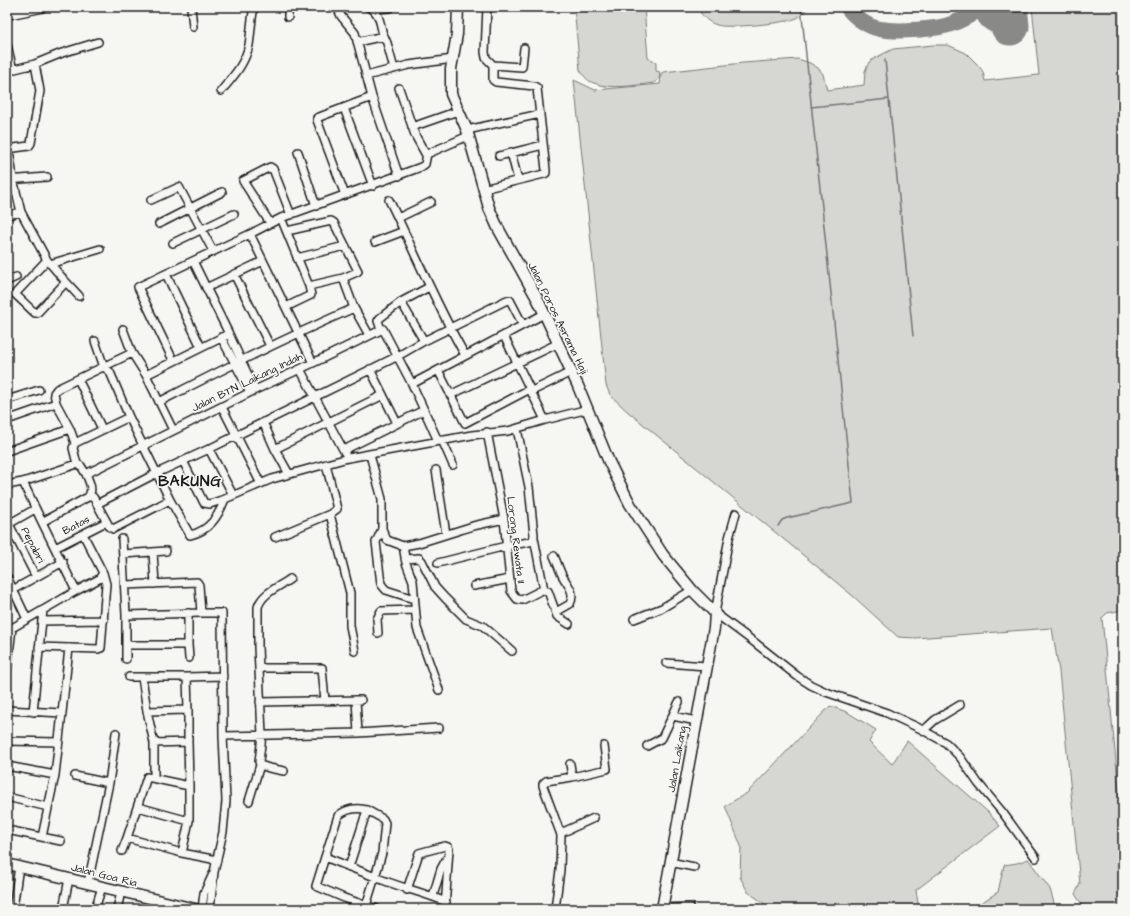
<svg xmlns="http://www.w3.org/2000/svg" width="1130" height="916" viewBox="0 0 1130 916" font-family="'Architects Daughter',sans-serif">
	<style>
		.green { fill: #d6d6d2; stroke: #797977 }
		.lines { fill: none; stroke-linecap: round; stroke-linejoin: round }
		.stream { stroke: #727271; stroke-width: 1.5 }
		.taxiway { stroke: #898987; stroke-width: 16 }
		.runway { stroke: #898987; stroke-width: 39 }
		.street-casing { stroke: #1c1c1c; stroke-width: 10 }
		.secondary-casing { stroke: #1c1c1c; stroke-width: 13 }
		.street { stroke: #f6f6f2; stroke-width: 7 }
		.secondary { stroke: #f6f6f2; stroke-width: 10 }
		.labels { text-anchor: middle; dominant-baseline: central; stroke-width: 3.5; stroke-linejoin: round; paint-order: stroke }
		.street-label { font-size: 11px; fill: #1c1c1c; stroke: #f6f6f2 }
		.district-label { font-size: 15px; font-weight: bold; letter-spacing: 1px; fill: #1c1c1c; stroke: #f6f6f2 }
	</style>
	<rect width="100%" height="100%" fill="#f6f6f2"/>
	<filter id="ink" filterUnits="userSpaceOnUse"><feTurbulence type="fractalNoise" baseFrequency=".025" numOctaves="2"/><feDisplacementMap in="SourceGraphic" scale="8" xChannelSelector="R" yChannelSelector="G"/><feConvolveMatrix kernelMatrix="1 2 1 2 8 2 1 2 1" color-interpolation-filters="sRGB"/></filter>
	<g filter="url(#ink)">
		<path class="green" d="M574,7H644L648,58L656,63V71L660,72L659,79L654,83C637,85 609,90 594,83C587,81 584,76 580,70Z
			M697,7H808C805,11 801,16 797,18C787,23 727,29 717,25C707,22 702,16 697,7Z
			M1032,7H1123V610L1107,613L1102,618L1123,833V909H1085L1075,894L1080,884L1059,671L1052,628L915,638L898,637L853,596L627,411L610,395L606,385L574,80L595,90L660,84L661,74L663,72L743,63L798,59L810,63L818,68L823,74L827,90L864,85L865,71L869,62L877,57L893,49L933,45H948L966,53L979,66L983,72L985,81L1039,75Z
			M830,706L847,712L876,730L869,742L892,764L907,741L988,812L1000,826L916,890L919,909H772L748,892L740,877L741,846L725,806L747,793Z
			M1028,859L1050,889L1054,903L1052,909H971L998,892L1004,865L1017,863Z"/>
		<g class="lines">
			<path class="stream" d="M885,60L913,336
				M811,107L889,99
				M778,526L782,520L787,518L853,503L801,7"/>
			<path class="taxiway" d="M847,7C854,17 868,27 880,29C897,32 938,30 954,23C964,19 973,14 981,7
				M982,7C984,33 1016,30 1022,7"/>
			<path class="runway" d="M1008,7L1010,26"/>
			<g class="street-casing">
				<path id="street" d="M191,7L193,27
					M337,7L341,16L355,33L372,97L322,116L317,118V120L345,195
					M368,7C380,11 380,24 383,35
					M374,9L390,8
					M288,17V7
					M357,42L384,36L387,43L394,69
					M7,45L13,70
					M493,65L522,67L524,48
					M7,71L35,64L62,53L98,42
					M366,76L409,65L453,59
					M399,88L415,135L426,155
					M221,91C233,77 245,64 249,45C251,33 251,20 254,7
					M372,97L399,176
					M344,108L373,186
					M412,127L458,111
					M467,130L540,114
					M7,149L29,146L31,143L40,91L35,64
					M9,149L13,179L21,212L47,260L66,282L37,313H35L15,294L47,260
					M298,152L316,206
					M511,152L518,180
					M499,156L543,145
					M7,180L47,177
					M483,189L544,174L546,173V170L537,88L534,86L496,82L493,80V65L486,58L485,52L487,7
					M151,200L179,187L213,251
					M389,200C415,252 436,305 465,355
					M7,215L21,212
					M281,218L309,286L311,295L286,307
					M398,218L431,202
					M270,223L243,181L270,167L273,169L291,215
					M159,224L222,192
					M287,231L331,221L334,223L358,271L357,272L343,278L354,308L369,335
					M375,242L404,231
					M173,243L234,214
					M297,258L345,246
					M50,264L100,249
					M166,274L201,347
					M234,274L270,346
					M7,281L16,277
					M66,282L79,296
					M309,286L343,278
					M206,288L263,261
					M123,329L132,353L146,375L173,430
					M381,329L378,321L380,318L401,302L429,287
					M229,334L255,390
					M221,337L250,392
					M95,341L104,367L110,372L129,417L170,500L190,535C209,531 218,517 225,499L272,479L348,458L472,435L508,431L545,420L504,336
					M424,341L507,300H510L523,325
					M173,360L138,287L193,261
					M313,363L383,329L412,384L544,314
					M300,369L345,453
					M370,369L397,423
					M438,370L465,423L530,389
					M146,375L229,334L193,261L250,234
					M78,379L102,429
					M532,391L571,372
					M450,395L559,343
					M7,400L39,390
					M159,402C223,369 288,337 354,308
					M56,403L70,429L75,443L129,417
					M222,407L261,484
					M424,410L438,441
					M7,420L56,403L54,393L57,389L132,353
					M545,420L588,409
					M263,422L275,449L383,395
					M487,432L504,519L511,591L517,599L522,600L542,590L548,591L557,616L569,624
					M442,440L453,465
					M75,443L73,448L77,464
					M209,449L233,495
					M275,449L289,474
					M344,450L424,410L412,384
					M7,451L70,429
					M370,455L382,499V529L387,540L403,546
					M183,461L204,503L210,504L225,499
					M436,470L446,534
					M23,482L42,522
					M7,485L23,482L77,464L81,466L86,474
					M88,497H93L97,504L157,473L209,449L398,356L424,341L401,302
					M97,504L109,526L113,529L170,500
					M736,513L729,538L715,613L754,642L797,676L811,685L826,692L887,713L919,728L946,743L960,757L978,783L1003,813L1036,858
					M330,514L350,593V626L355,651
					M9,524L36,577
					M7,525L35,509
					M382,529L376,542L381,584L386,590L414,599
					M275,537L330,514L337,509L326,464
					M534,538L544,590
					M122,539L126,615V659
					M55,548L106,522
					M153,552L155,584
					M123,554L166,551
					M554,556C557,562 559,569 562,575C567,585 576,591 570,604L556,612
					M405,559L419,558L422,561L435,587L445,598L466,619L483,626L512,651
					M438,563L506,546L529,542L533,540L534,535L529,487L517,429
					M7,577L27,619
					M125,585L197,582L199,585L201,613H222L223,736L226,801L223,832L214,872
					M474,586L510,579
					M76,591L99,579L103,573L83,534
					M7,593L63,562
					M126,615L201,613
					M634,619L662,608L692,590
					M42,621L104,620
					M378,633L377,619L381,611L415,610
					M127,645H188V613
					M188,645L189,658
					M39,647L98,649L101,648L106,584L103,573
					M666,663L706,666
					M259,668H322L325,701
					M7,671L12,628L76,591L42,522L88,497C94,490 89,481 86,474L255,390L313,363L250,234L281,218L421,167L425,164L427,154L468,136
					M129,677H187L188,710
					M142,677L147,711
					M187,677L223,676
					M439,690L417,628L413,581L406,563L403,546L419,543L473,526L504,519
					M356,700L358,733
					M260,702L361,700
					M7,710L62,713L55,775
					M33,712L43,610
					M62,713L69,648
					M673,716L696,721
					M924,730L935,720L960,705
					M223,736L358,733L439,728
					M7,741L58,742
					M154,743L147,711L188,710V742
					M647,746L662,738L679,702
					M7,766L55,775L42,837
					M284,771L269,768L260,765L259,762L262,735L258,647V607C262,593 279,587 290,579
					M75,776L109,783L116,733
					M572,777L607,769L604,746
					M154,778V743L188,742L189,786
					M7,797L48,807
					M249,801L260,765
					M138,807L189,821
					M367,810L383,819L385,823L382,853L375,877C398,887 423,892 446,902
					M7,830L61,841
					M561,833L594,818
					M122,851L127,838
					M182,853L189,821V786L147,777L127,838L182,853L217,860
					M325,857L316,886L344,898L377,909
					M670,862L694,867
					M349,867L367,810C357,807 346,809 338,816L325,857L375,877L365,909
					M88,883L109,783
					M407,890L419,853L445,846L448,847L449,849L445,909
					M433,896L441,869L447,858
					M662,908L690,907
					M13,909L19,866
					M63,909L69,879
					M95,909L102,887
					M117,909L121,892
					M202,909L204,893L214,872L210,909
					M555,909L560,870L561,835L543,786V784L546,781L572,777L570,764"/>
			</g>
			<g class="secondary-casing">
				<path id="secondary" d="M458,7L457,34L451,69V94L467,130L489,208L498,228L538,300L578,386L609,462L630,504L663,555L692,590L715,613L714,628L662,909
					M7,14L41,7
					M7,864L195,909"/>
			</g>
			<use href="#street" class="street"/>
			<use href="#secondary" class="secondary"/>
		</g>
	</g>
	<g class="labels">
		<g class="street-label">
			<text transform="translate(558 318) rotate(64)">Jalan Poros Asrama Haji</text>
			<text transform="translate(247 382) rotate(-26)">Jalan BTN Laikang Indah</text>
			<text transform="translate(76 525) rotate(-27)">Batas</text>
			<text transform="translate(516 540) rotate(83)">Lorong Rewata II</text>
			<text transform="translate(33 545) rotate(63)">Pepabri</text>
			<text transform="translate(677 759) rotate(-80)">Jalan Laikang</text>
			<text transform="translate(104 875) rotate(14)">Jalan Goa Ria</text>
		</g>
		<g class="district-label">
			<text x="190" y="481">BAKUNG</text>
		</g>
	</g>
	<rect width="1130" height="916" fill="none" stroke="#f6f6f2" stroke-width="24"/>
	<rect x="12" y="12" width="1106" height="892" fill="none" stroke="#1c1c1c" stroke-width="1.5" filter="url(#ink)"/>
</svg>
